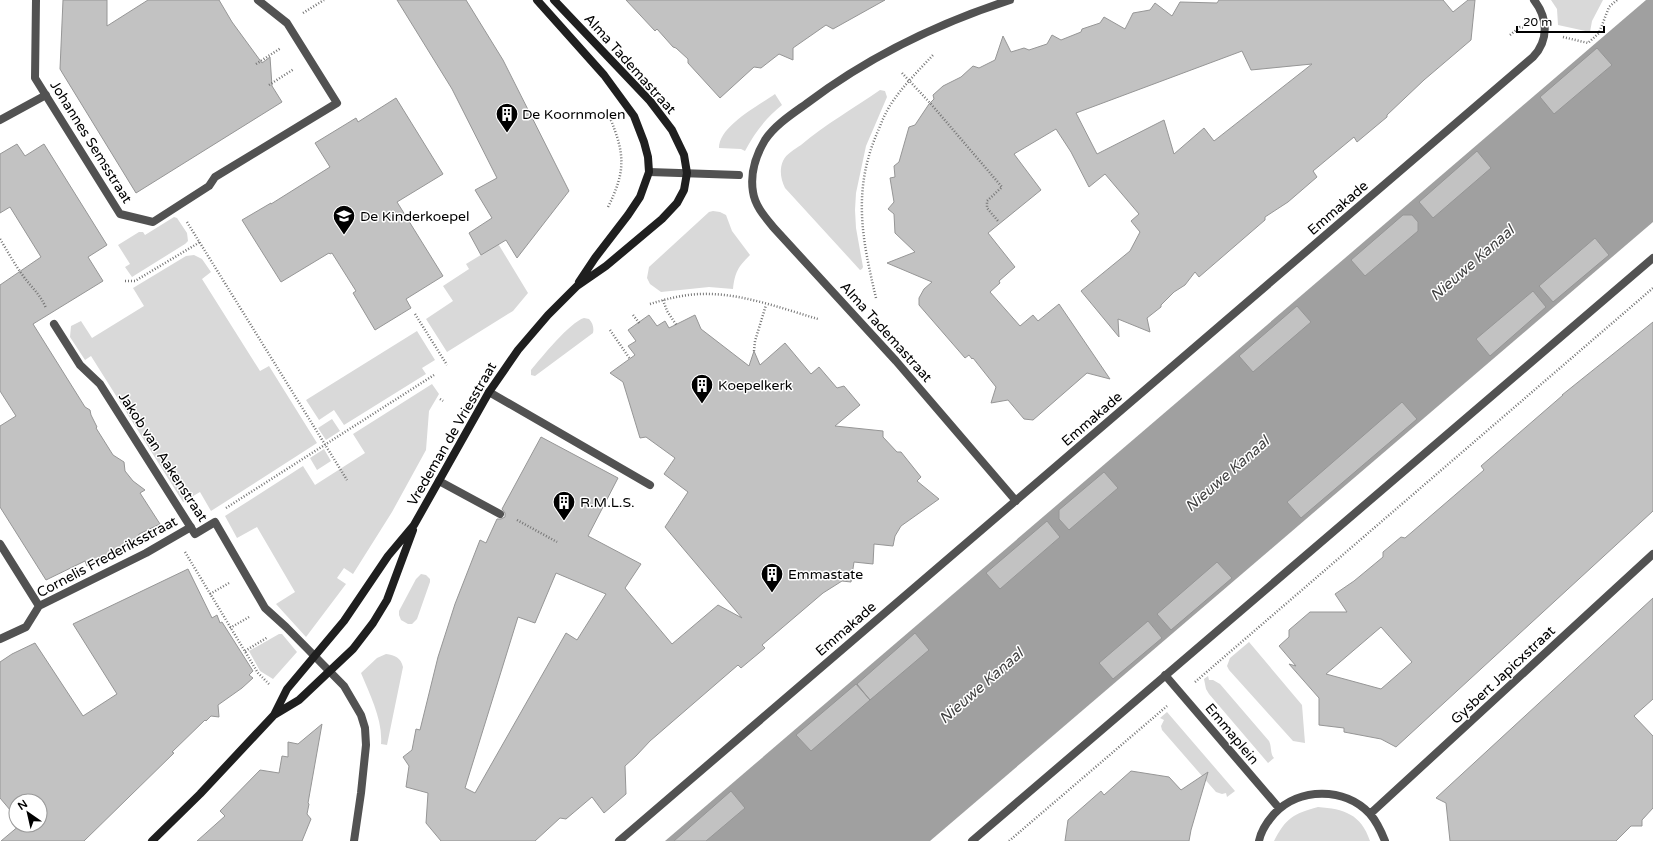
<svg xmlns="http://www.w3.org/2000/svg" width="1653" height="841" viewBox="0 0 1653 841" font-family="'Varela Round',sans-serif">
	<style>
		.green { fill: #d9d9d9 }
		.water { fill: #a0a0a0 }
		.building { fill: #c2c2c2; stroke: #969696; fill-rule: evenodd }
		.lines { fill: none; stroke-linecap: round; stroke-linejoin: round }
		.path { stroke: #747474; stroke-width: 2.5; stroke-dasharray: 1 2; stroke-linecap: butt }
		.lane { stroke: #525252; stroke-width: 8 }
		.street { stroke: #525252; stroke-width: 8 }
		.secondary { stroke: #1f1f1f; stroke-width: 8 }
		.labels { text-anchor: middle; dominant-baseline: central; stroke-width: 3; stroke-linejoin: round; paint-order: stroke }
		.street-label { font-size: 14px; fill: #000; stroke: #fff }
		.poi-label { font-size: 14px; fill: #000; stroke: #fff; text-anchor: start }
		.water-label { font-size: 15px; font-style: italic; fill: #414141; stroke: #fff }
	</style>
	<rect width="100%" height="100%" fill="#fff"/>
	<path class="green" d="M1551,0H1603L1592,21L1590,32L1558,25L1557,9Z
		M880,90L885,91L887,97L866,146L856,193L855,210L856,228L863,267L862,269L860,270L785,188C781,180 779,170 783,161C786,154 795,149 801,145C826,124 854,108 880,90Z
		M775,94L782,105C766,118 755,132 745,151L741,149L719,148C719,126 758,106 775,94Z
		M713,211L720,212L726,215L732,231L750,255C738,267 735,272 733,289L709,287L661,292L650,284L647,278L649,267L709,212Z
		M174,217L177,218L187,233L188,241L185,244L132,277L125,267L130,264L118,245L139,232H143L145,235Z
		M491,232L528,293L513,311L447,352L426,319L453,301L443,286L469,269L466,264L484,253Z
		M194,255L202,259L211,272L202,279L260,371L269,366L317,443L211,511L200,492L183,502L91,356L85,360L70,337L71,326L81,321L92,338L144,306L133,288L186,256Z
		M584,318L589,319C593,323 594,328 593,333L535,376L531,375V370C541,358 570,322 584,318Z
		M417,331L435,360L422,368L426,374L344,425L334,410L319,420L306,400Z
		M432,384L439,394L429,411L426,450L392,512L353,574L344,568L337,578L346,584L306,637L276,604L295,592L257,527L237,538L225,516L303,466L315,485L365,453L353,434Z
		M332,419L340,431L326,440L318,428Z
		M324,449L331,461L317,470L310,458Z
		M421,574L426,575L430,579V582L417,619L412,624H408L401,620L399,615V611L416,579Z
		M279,634H282L297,652L273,679L260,671L249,651Z
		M1249,642L1302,705L1305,743L1293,741L1229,670L1227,666L1230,658Z
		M386,654C395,655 401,658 403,667L387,745L381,744C383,720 370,695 361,673L377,658Z
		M1208,676L1209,680H1213L1220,684L1269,741C1272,747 1270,754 1274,758L1268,763L1209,694L1206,689L1204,679Z
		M1167,712L1235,791L1227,797L1226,793L1222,794L1216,792L1162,730L1161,726L1164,720L1160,718Z
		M1318,807C1344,809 1361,814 1370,841H1274C1286,818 1293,814 1318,807Z"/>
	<path class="water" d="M1646,0H1653V222L930,841H665Z"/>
	<path class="building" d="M63,0H107V26L148,0H219L232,22L262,63L270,57L272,86L282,102L136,193L63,74L60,69Z
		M397,0H466L503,60L569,191L517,258L506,240L481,255L469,233L492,218L475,190L497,178L452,89Z
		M626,0H885L833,29L826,25L793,48V60L779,54L761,68L754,67L720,98L688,63V59L676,48L673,47L657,29L655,31Z
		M1219,0H1443L1453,12L1468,0H1475L1471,40L1424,80L1387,115V117L1357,142L1354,137L1313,171L1317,177L1288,202L1265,217V220L1199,277L1195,272L1185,285L1174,292L1161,305V307L1147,318L1150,332L1118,319L1119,337L1081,291L1130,251L1140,232L1131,221L1139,214L1105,174L1089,187L1071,152L1056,129L1014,154L1041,190L988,233L1015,267L999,281L1000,283L990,292L1020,326L1033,315L1038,321L1059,304L1110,379L1087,373L1033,420L1024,419L1008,400L991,403L996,387L973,358L972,359L969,355L965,358L919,305V298L924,289L932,282L887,263L915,252L895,233L894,214L888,209L894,202L890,178L895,177L894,166L899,162L909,127L915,125L929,104L934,99L933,95L943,86L961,77L973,66L979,68L995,60L1003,36L1011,52L1024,48L1029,50L1047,44L1052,35L1061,40L1081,32L1082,29L1100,23L1104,17L1125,29L1133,13L1150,10L1155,3L1172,16L1180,2L1217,3ZM1242,51L1251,70L1312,64L1214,141L1204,128L1174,154L1164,120L1097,154L1076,113Z
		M1597,48L1612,65L1554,114L1540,97Z
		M396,98L443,174L397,202L443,276L406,299L411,308L375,330L353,293L356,291L332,253L330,254L329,253L281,282L242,220L271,203V204L330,167L315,143L356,118L358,122Z
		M17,144L25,156L44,144L107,245L88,257L103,281L33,324L85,407L90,410L91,415L97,427L96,428L113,455L124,462L125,471L133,481L145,490L140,493L160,524L139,534L138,538L87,566L85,561L46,580L0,507V426L16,416L0,391V285L41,257L10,207L0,213V154Z
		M1477,151L1491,168L1433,218L1419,202Z
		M1403,215H1412L1418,222V231L1365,276L1351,260Z
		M1595,238L1609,255L1553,302L1539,286Z
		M1533,291L1546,307L1490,356L1476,339Z
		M1297,306L1311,322L1253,372L1239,356Z
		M649,315L657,326L665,321L669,328L695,315L701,329L749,366L754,351L760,365L785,343L811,374L819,367L837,388L844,386L860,405L835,426L883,431V437L897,452H901L921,477L917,481L939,499L901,526L895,536L893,546L874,544L873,564L854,562L851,582L842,581L823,593L762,645L765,648L741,668L738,665L650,741L636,756L625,766L626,794L604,813L592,797L566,819L560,818L535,841H441L426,823L428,793L406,787L409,766L403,757L412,750L416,729L420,730L438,657L455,604L480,540L486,543L497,519H501L505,517V513L502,509L541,437L618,478L588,536L641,564L625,588L672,644L718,605L742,618L665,527L688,492L664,474L675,458L646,437L640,438L623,382L610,373L635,355L628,346L636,341L628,330ZM556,573L606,594L577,640L566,633L475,793L465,788L518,617L535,623Z
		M1653,322V511L1396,747L1381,739L1344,732V728L1319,725V698L1289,664L1296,666L1279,646L1289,637V630L1310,612H1347L1335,594L1354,581L1383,557V552L1401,537L1405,538L1484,470L1481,466L1563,395H1562ZM1381,627L1412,662L1381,689L1326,674Z
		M1402,402L1417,419L1301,518L1287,502Z
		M1104,472L1118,488L1069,530L1059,519V510Z
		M1047,521L1060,537L1000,589L986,573Z
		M1217,562L1232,578L1171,630L1157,614Z
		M188,569L212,618L217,615L220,623L222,622L253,671L249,675L253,678L242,688L218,705L219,717L211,716L206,721L205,720L172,752L174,753L84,841H1L20,825H40V801H16V817L0,798V662L12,654L35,643L83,716L117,694L73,624Z
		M1653,598V699L1634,716L1653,736V808L1642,820V826H1631L1616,841H1450L1446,803L1436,798Z
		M1148,621L1162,638L1113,679L1099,663Z
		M915,633L929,650L870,700L857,684Z
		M856,684L870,700L811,751L796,735Z
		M322,724L308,803L309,804L307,814L311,819L302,841H197L225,816L220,811L260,770L279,773L282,756L288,757V742L298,744Z
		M1131,771L1169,777L1181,790L1208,772L1191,830L1189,841H1065L1068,820L1101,791L1104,795Z
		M731,791L745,808L706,841H674Z"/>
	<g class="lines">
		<path class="path" d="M303,13L324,0
			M1510,35L1520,27L1525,28
			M1563,37L1588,43L1599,33L1609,7L1617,0
			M256,64L281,48
			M902,73L931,104L1002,187L987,201V208L998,221
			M269,85L294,69
			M608,207C626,171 625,154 610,118
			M187,222L347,480
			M0,239C8,252 15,265 24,277C32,288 40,294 46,308
			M125,281H135L200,242
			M876,298C862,239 852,190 878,131C882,121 886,111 893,101C904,85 919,70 933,55
			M663,300L667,311L677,326
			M650,304C669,298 690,293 711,294C746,295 784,309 818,319
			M415,314L447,365
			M633,315L640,324
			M610,330L630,359
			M754,351L755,341L766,305
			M440,399L443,401
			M226,508L434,375
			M517,520L557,542
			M185,552L258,673L269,684
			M210,594L229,583
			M230,628L249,617
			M245,651L268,637
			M1195,682L1653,288
			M1009,841L1167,706"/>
		<path class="lane" d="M489,392L650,485
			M439,481L500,514"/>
		<path class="street" d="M36,0L35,78L120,214L153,222L209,186L215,177L337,103L287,23L258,0
			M1010,0C936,24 868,57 806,104C792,114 775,125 765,140C756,155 750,174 753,192C755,206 765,217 774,228L896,361L1016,501
			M0,120L46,95
			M649,172L739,175
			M54,324L80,365L100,384L195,534L215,522L265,608L286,627L344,686L361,715L365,728L366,745L361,793L354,841
			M0,544L39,606
			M0,639L26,627L39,606L146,553L191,527
			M1165,675L1279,808
			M1370,814L1653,554
			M619,841L1533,57C1549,40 1548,18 1534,0
			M972,841L1653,258
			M1259,841C1261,831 1267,822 1274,814C1299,787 1345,787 1370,814C1377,822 1381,831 1385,841"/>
		<path class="secondary" d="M537,0L604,75L634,116L644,142L648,157L649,172L640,197L628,215L595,258L579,282
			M274,715L287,689L344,621L388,556L414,525L489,392L518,350L548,315L577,286L606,266L662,219L677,203L684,190L687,173L684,155L672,130L650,101L554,0
			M152,841L200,794L274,715L299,700L353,649L373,623L387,600L413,530"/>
	</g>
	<defs>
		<g id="building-pin" transform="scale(1.15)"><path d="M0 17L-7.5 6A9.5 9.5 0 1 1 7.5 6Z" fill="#000" stroke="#fff"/><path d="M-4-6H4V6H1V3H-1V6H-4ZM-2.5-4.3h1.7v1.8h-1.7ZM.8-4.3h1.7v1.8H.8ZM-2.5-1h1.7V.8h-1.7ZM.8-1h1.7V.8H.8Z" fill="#fff"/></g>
		<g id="school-pin" transform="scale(1.15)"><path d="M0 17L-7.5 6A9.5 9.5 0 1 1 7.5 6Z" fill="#000" stroke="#fff"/><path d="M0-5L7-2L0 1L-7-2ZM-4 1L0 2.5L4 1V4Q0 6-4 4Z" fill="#fff"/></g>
	</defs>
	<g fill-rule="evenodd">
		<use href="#building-pin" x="507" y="114"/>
		<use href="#school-pin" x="344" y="216"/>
		<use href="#building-pin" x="702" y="385"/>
		<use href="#building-pin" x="564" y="502"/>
		<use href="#building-pin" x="772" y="574"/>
	</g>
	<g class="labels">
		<g class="street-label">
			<text transform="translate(630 64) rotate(48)">Alma Tademastraat</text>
			<text transform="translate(91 142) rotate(58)">Johannes Semsstraat</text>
			<text transform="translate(1338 208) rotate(-41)">Emmakade</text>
			<text transform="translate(886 332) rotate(48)">Alma Tademastraat</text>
			<text transform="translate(1092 419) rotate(-41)">Emmakade</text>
			<text transform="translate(452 434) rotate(-60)">Vredeman de Vriesstraat</text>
			<text transform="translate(163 457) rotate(57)">Jakob van Aakenstraat</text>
			<text transform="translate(107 557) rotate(-28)">Cornelis Frederiksstraat</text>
			<text transform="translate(846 629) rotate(-41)">Emmakade</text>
			<text transform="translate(1503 675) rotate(-43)">Gysbert Japicxstraat</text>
			<text transform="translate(1232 734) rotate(50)">Emmaplein</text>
		</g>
		<g class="poi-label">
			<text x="522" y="114">De Koornmolen</text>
			<text x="360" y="216">De Kinderkoepel</text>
			<text x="718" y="385">Koepelkerk</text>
			<text x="580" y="502">R.M.L.S.</text>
			<text x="788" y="574">Emmastate</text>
		</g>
		<g class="water-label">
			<text transform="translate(1472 263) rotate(-41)">Nieuwe Kanaal</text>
			<text transform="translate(1227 474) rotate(-41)">Nieuwe Kanaal</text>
			<text transform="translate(981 686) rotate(-41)">Nieuwe Kanaal</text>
		</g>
	</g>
	<g transform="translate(28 813) rotate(326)"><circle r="19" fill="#ffffff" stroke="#999999"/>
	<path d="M0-3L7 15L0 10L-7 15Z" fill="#000000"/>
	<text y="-6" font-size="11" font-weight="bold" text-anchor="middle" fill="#000000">N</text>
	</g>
	<path d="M1517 26v6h87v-6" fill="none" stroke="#000000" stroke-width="2"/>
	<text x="1523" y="26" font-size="12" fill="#000000" stroke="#ffffff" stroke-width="3" paint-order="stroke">20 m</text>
</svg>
